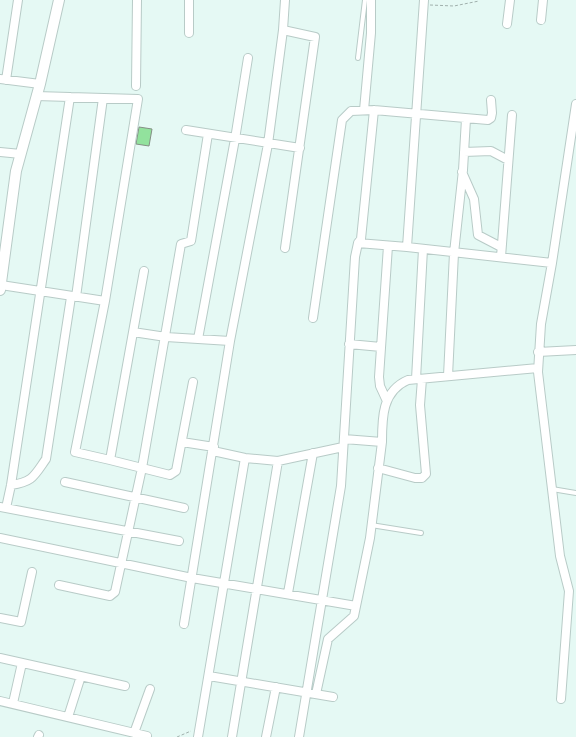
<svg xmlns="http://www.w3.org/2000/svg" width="576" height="737" viewBox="0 0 576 737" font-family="'Public Sans',sans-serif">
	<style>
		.building { fill: #92e29d; stroke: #849085 }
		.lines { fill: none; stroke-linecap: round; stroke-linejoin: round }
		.service-casing { stroke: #b8cbc7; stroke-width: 6 }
		.minor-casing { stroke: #b8cbc7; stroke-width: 10 }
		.tertiary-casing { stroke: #b8cbc7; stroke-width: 12 }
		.path { stroke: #a1b1ad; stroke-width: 1; stroke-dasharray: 3 2; stroke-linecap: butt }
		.service { stroke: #fff; stroke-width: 4 }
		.minor { stroke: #fff; stroke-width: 8 }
		.tertiary { stroke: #fff; stroke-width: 10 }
	</style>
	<rect width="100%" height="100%" fill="#e5f9f4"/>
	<path class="building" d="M139,127L152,129L149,146L136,144Z"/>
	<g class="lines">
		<g class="service-casing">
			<path id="service" d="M358,58L365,0
				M552,489L576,493
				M371,525L421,533"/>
		</g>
		<g class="minor-casing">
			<path id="minor" d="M189,0V33
				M541,20L543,0
				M507,24L510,0
				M283,30L315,37L285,248
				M0,79L40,84
				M6,80L18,0
				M136,86L137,0
				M36,96L138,99L105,301
				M364,110L371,33V0
				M186,130L300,148
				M0,152L21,154
				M464,152L491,151L508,160
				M462,172L474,199L478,235L501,247
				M358,243L407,247L552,263L576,104
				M407,247L424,0
				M501,257L512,115
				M552,263L541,324L538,372L560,556L569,591L561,699
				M144,271L110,460L170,475L176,471L193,382
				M1,285L105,301L75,452L110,460
				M76,297L103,98
				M313,318L342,120L351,111L374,110L488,120L491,118L492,113L491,100
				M133,332L166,337L230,341
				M198,339L235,139L248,58
				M349,344L381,347
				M538,352L576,350
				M448,376L454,253L463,170L466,119
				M416,379L423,249
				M386,399L380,386L379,377L388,246
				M344,439L382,442C382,418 382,391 408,380L538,368
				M182,442L214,447
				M213,451L245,458L278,461L343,447
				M378,468L415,478H422L426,474L420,405L422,379
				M65,482L184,508
				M11,485C33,482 34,476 46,459L71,297
				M0,507L179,541
				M6,508L11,485L70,97
				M0,538L192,578L356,606
				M59,585L110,596L115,592L142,468L181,244L191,241L208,134
				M288,593L313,453
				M0,618L21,622L32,572
				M184,624L230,341L268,144L283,30L285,0
				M0,658L125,686
				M209,676L333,697
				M316,694L328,639L354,616L370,538L382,442
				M0,701L147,736
				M13,703L22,663
				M68,717L81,676
				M134,733L150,689
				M38,737L39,735
				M198,737L245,458
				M232,737L278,461
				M266,737L276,687
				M299,737L341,486L355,257L358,243L361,239L374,110"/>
		</g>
		<g class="tertiary-casing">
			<path id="tertiary" d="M0,290L16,171L40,84L59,0"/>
		</g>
		<path class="path" d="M430,5L454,6L479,1
			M177,737L191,731"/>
		<use href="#service" class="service"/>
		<use href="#minor" class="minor"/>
		<use href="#tertiary" class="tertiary"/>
	</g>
</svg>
